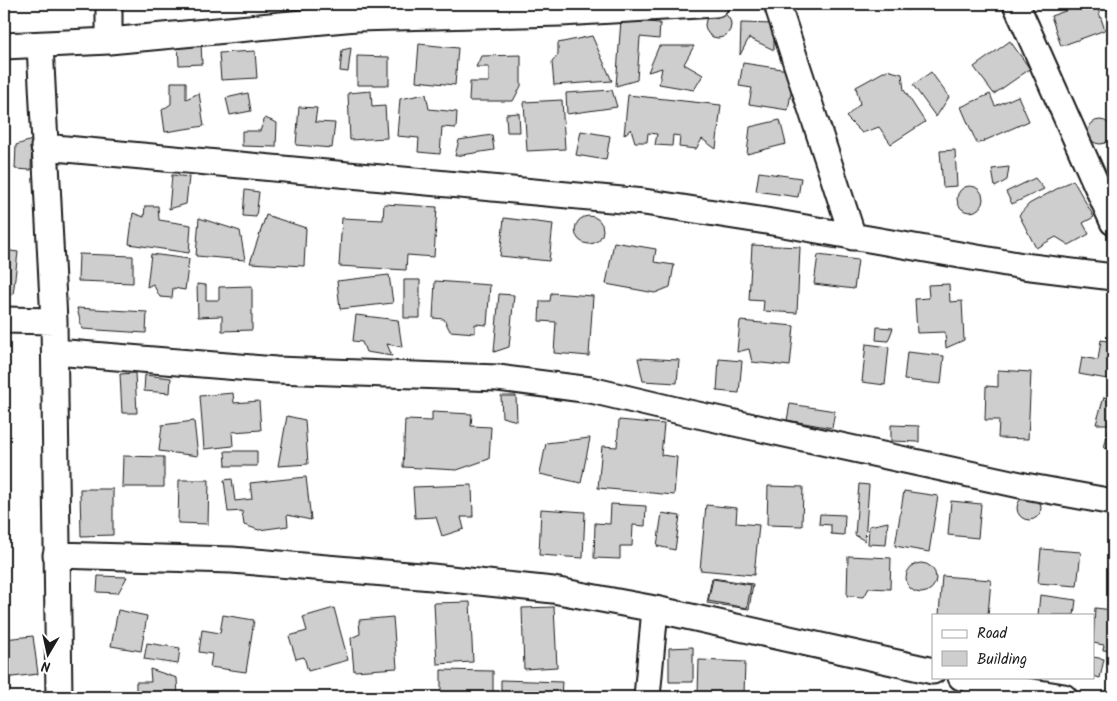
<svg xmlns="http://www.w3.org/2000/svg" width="1117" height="701" viewBox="0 0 1117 701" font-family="Kalam,sans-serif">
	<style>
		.building { fill: #cecece; stroke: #1c1c1c }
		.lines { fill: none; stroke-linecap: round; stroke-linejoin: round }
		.minor-casing { stroke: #1c1c1c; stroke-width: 29 }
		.minor { stroke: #fff; stroke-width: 25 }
	</style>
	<rect width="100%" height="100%" fill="#fff"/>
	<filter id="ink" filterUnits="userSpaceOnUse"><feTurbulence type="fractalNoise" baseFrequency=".02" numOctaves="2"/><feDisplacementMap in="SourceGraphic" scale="10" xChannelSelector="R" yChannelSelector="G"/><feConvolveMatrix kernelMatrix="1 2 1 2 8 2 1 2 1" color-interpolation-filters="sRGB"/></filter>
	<g filter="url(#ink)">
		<path class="building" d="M894,4H917L911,9L907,10L898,8Z
			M1085,4H1096L1105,30L1061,46L1051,16Z
			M1101,4H1113V11L1107,10Z
			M705 25a13 13 0 1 1 26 0a13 13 0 1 1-26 0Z
			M621,20L660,23L659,39L640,37L637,80L616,86Z
			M741,23L774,24V50L749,38L740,55Z
			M592,36L612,81L554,85L552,62L558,55V43Z
			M1010,41L1030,69L994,94L974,67Z
			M201,43L202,64L179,65L178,44Z
			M419,44L458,48L455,85L416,81Z
			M659,46H694L684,64L703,75L694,90L659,84L662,68L648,72Z
			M351,48L348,72L340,71L342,50Z
			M255,51L257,78L221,80L219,53Z
			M521,55V86L513,101H469L470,82H489V67H476L481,56Z
			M357,56L389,57V85H357Z
			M743,63L795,71L788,110L749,104L752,88L739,86Z
			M887,70L902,74L904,90L925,122L891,144L879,127L862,133L846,117L860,104L856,87Z
			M931,72L949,97L936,117L913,85Z
			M171,82H186V99L199,93L204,126L165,132L162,110L171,104Z
			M612,90L617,107L567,114L566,93Z
			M371,91L372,107L385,106L387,138L350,140L348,93Z
			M248,93L251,111L230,115L226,98Z
			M426,94L429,109L457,112L456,128L442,127L440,154L418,152L419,138L397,136L400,99Z
			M990,94L995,106L1018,96L1029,121L977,144L961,107Z
			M628,95L721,105L716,149L702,139L696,149L679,147L680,136L673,135L672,146L655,145L657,134L648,133L647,142H635L631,129L624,135Z
			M562,100L565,149L527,151L524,102Z
			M299,107L317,108L315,122L335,123L332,148L296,145Z
			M519,113L520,132H507L506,114Z
			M265,118L277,123L276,147L242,146V131H260Z
			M1088 132a12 12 0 1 1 24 0a12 12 0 1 1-24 0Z
			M780,120L786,144L747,154L750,127Z
			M581,131L610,136L606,160L576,155Z
			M492,135L494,150L455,156L459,140Z
			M32,140L31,170L15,169L16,145Z
			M955,150L957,186L943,187L940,151Z
			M1009,167L1007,180L995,187L992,169Z
			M759,172L801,178L798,197L756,191Z
			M172,175L189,177L186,204L169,209Z
			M1035,178L1044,189L1012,204L1006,192Z
			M1073,180L1094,217L1083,223L1089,234L1069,245L1056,237L1036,248L1019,215L1029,204Z
			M957 199a13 13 0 1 1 26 0a13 13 0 1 1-26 0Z
			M245,190L259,192L256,217L243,216Z
			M384,204L437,207L434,257L407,255L406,270L339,266L342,218L383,220Z
			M145,206H158L159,220L191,225L189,253L129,244L133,213L144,217Z
			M266,215L306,228L304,266L250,263Z
			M575 230a14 14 0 1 1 28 0a14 14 0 1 1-28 0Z
			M199,218L240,231L245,260L196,256Z
			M504,218L553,224L549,261L500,256Z
			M814,240L832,243L837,249L813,245Z
			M614,242L656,249L654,262L674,265L670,287L655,293L606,284Z
			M752,245L800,247L797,313L763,311L764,301L749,300Z
			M4,250L18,252L13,295L4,293Z
			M79,254L133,256V283L78,281Z
			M151,254L189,259L185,290L173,288L172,298L160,297L153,284L147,287Z
			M818,255L858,260L854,289L814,284Z
			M389,275L393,303L340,309L337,281Z
			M404,280H420V318H404Z
			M435,281L490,285L487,325L475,324V333L450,331L444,319L433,318Z
			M197,284L206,285V300H219V287L252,286V330L222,331V316L198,317Z
			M949,284L950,302L962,301L964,340L946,348L945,332L917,333L915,299L929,298L928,285Z
			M551,293L593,296L589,356L554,353L556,322L539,321L540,301H550Z
			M499,294L514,295L509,347L494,352Z
			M77,308L147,312L146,333L82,329Z
			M356,315L398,320L402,347L387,344L392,356L366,352L362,342L353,341Z
			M740,321L794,326L790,366L752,362L749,349L737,352Z
			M877,327L893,328L888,341L876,340Z
			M1101,340L1113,342V380L1079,374L1082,357L1098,360Z
			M866,344L889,347L885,385L862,382Z
			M907,352L944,356L941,384L904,380Z
			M638,358L679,360L677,383L643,381Z
			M719,359L742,361L739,393L717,391Z
			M998,370L1031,372L1028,439L998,438L999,420H985L986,386L998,387Z
			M135,373L137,413H122L120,374Z
			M145,375L171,378L170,393L144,391Z
			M233,393L234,403L259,401L261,430L232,432L233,446L204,449L200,396Z
			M501,396H516L517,421L502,417Z
			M1104,397L1113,399V450L1104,448L1110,424H1096Z
			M790,404L835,411L832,428L787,420Z
			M432,412L472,414L471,426L491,427L489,459L457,470L403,467L405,420L432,421Z
			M287,416L305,420L308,464L278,466Z
			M619,420L664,424L661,455L677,457L674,495L598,488L602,446L617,447Z
			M194,421L198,456L159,451L162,425Z
			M891,425L919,426V442L891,441Z
			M590,438L581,483L540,474L546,443Z
			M225,451H257V466H226Z
			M123,456L164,457V487H122Z
			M306,477L311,520L287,515L288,526L259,530L244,525L242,511L228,512L224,480L232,479L235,501L252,499L250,483Z
			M179,480H209L208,524L178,523Z
			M859,484L869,485L865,541L855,535Z
			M472,485L473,517H461L464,529L442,536L436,517L415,518L413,487Z
			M768,486L803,487L802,526L767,525Z
			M80,489H113V535L81,536Z
			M904,491L938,496L929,552L895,546Z
			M1017 508a12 12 0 1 1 24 0a12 12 0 1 1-24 0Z
			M951,501L981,504L978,538L948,535Z
			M611,504L646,506L645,526L633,525L632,546H620V559L594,558L595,523L610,524Z
			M706,505L737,508L736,523L759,525L754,575L700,570Z
			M541,509L585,512L583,558L539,555Z
			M662,513L680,516L675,550L657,546Z
			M820,514L845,515L844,535L831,534V525L819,524Z
			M888,522L886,545L868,544L869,526Z
			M1041,549L1081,552L1077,586L1038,583Z
			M848,556L891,558L890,589L869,588L864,597L847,596Z
			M906 578a15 15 0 1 1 30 0a15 15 0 1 1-30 0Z
			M98,576L127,577L118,593L97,592Z
			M942,576L991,580L988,615H939Z
			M712,578L753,584L749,609L707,603Z
			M713,579L751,585L747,608L708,601Z
			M1040,595L1076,600L1074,615H1038Z
			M470,602L473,662L437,664L434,603Z
			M554,607L557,667L524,669L522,608Z
			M334,608L348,660L308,671L304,657L296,659L289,636L307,631L303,617Z
			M1095,608L1113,610V651L1103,650L1104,645L1093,643Z
			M118,610L147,616L141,651L111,646Z
			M223,615L254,620L246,672L210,667L212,654L199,652L202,630L220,633Z
			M393,617L397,668L354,671L351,638L360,634L359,620Z
			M33,636L38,674L4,678V639Z
			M147,643L180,648L178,664L144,659Z
			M693,647V682H669V648Z
			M1093,657L1104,659L1100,678L1093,676Z
			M699,660L745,662L744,694L698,693Z
			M150,669L177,678L178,697H136V682H151Z
			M441,670L493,671V697H441Z
			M501,680L562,682L561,697H501Z
			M883,694L882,697H863Z"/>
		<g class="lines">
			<g class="minor-casing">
				<path id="minor" d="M777,4L853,237
					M1016,4L1113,222
					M109,41V4
					M40,45L54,321L59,697
					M4,46L109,41L356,18L561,13L716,4
					M44,147L644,202L766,221L1023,266L1113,277
					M4,320L54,321
					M55,352L276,370L498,378L591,390L684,412L1025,486L1113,502
					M56,555L232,560L432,577L553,590L655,609L933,671
					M961,677L1008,688L1064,697
					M647,697L655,609"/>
			</g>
			<use href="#minor" class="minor"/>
		</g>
	</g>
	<rect width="1117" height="701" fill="none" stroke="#fff" stroke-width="20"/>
	<rect x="10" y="10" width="1097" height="681" fill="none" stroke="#1c1c1c" stroke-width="2" filter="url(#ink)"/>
	<rect x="932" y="614" width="162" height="65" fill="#ffffff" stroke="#a4a4a4"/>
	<rect x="942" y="630" width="25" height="8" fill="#ffffff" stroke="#a4a4a4"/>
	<text x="977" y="638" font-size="15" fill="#1c1c1c">Road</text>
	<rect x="942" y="651" width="25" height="15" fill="#cecece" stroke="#a4a4a4"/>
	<text x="977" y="664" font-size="15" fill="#1c1c1c">Building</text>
	<g transform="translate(48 654) rotate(189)" stroke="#ffffff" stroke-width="4" paint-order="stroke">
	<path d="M0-4L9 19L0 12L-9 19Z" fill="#1c1c1c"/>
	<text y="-8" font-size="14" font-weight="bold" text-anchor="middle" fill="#1c1c1c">N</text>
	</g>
</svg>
